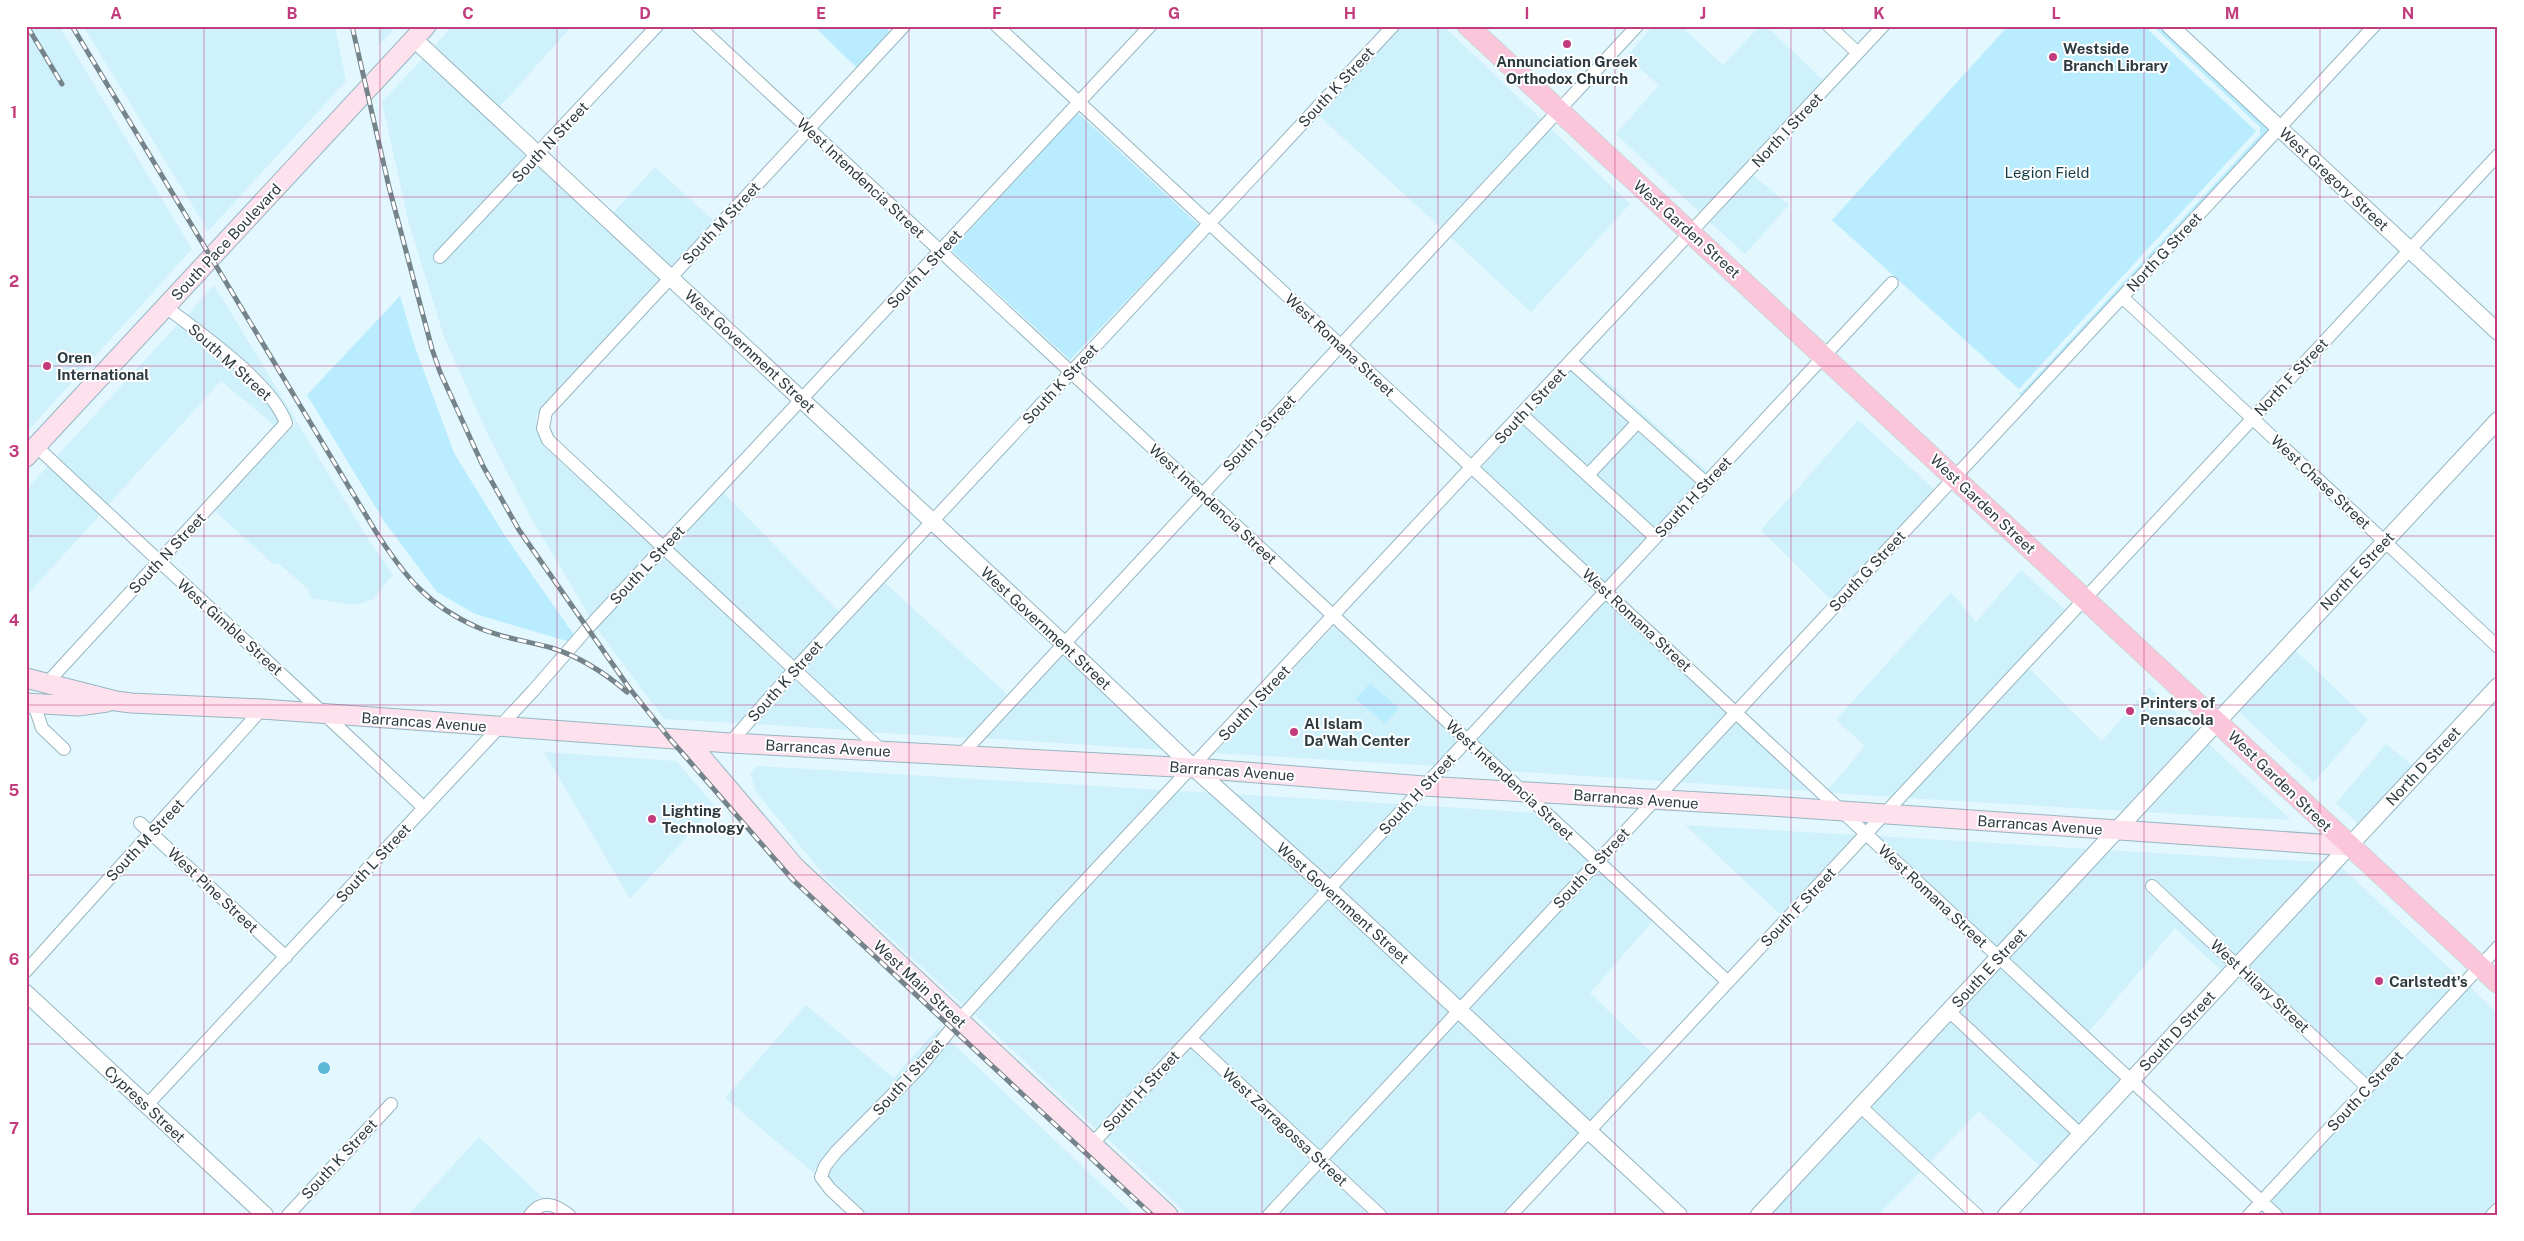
<svg xmlns="http://www.w3.org/2000/svg" width="2524" height="1241" viewBox="0 0 2524 1241" font-family="'Public Sans',sans-serif">
	<style>
		.built { fill: #cff1fc }
		.green { fill: #b9ecfe }
		.water { fill: #5db8d5 }
		.lines { fill: none; stroke-linecap: round; stroke-linejoin: round }
		.minor-casing { stroke: #96b6c1; stroke-width: 14 }
		.tertiary-casing { stroke: #96b6c1; stroke-width: 18 }
		.secondary-casing { stroke: #96b6c1; stroke-width: 21 }
		.primary-casing { stroke: #d1d4d5; stroke-width: 22 }
		.minor { stroke: #fff; stroke-width: 12 }
		.tertiary { stroke: #fff; stroke-width: 16 }
		.secondary { stroke: #fde2ed; stroke-width: 19 }
		.primary { stroke: #fbc6da; stroke-width: 20 }
		.rail-casing { stroke: #75848a; stroke-width: 5 }
		.rail { stroke: #fff; stroke-width: 3; stroke-dasharray: 9; stroke-linecap: butt }
		.grid { fill: none; stroke: #c23c7d; stroke-width: 1; stroke-opacity: 0.55 }
		.poi-dot { fill: #c23c7d; stroke: #fff; stroke-width: 2 }
		.labels { text-anchor: middle; dominant-baseline: central; stroke-width: 4; stroke-linejoin: round; paint-order: stroke }
		.poi-label { font-size: 15px; font-weight: bold; fill: #2e3b40; stroke: #fff; text-anchor: start }
		.street-label { font-size: 15px; fill: #2e3b40; stroke: #fff }
		.park-label { font-size: 15px; fill: #123c48; stroke: #fff }
		.neatline { fill: none; stroke: #c23c7d; stroke-width: 2 }
		.grid-label { font-size: 16px; text-anchor: middle; font-weight: bold; fill: #c23c7d }
	</style>
	<rect width="100%" height="100%" fill="#e3f7fe"/>
	<path class="built" d="M26,26H59L192,249L26,433Z
		M83,26H335L346,81L208,231Z
		M378,26H397L378,46Z
		M452,26H572L498,109L433,48Z
		M1401,26H1444L1542,120L1441,228L1318,115Z
		M1653,26H1681L1723,65L1760,26H1766L1825,82L1701,214L1616,134L1659,85L1626,57Z
		M424,57L530,155L432,257L440,265L538,163L662,278L542,408L536,417V428L543,445L655,549L590,617L530,516L488,435L444,337L408,220L382,102Z
		M1550,128L1630,204L1531,312L1449,236Z
		M655,167L714,221L670,268L612,214Z
		M1753,175L1789,205L1745,254L1710,222Z
		M214,285L367,537L393,575L372,600L355,605L311,598L308,589L278,563L273,564L214,510L294,426L295,422L280,398L260,377L187,315Z
		M178,324L212,351L251,386L270,406L279,422L249,455L274,425L221,381L108,505L57,456Z
		M1582,359L1708,472L1606,583L1481,467Z
		M1858,420L1935,490L1832,601L1761,530Z
		M48,466L100,515L26,596V490Z
		M723,492L840,613L794,662L672,548Z
		M663,557L785,671L739,723L664,719L596,627Z
		M2021,570L2066,611L1893,797L1832,793L1828,790L1865,746L1836,720L1951,592L1976,622Z
		M884,582L1007,694L968,738L870,732L803,669Z
		M1605,600L1727,713L1664,781L1510,771L1475,739Z
		M1334,626L1458,741L1435,766L1215,753Z
		M2293,648L2368,720L2314,782L2236,709Z
		M1062,651L1165,750L982,738Z
		M2029,668L2102,741L2149,687L2198,733L2126,811L1907,798Z
		M794,679L850,730L753,724Z
		M1735,721L1811,791L1679,782Z
		M2206,741L2291,820L2141,812Z
		M2386,744L2414,767L2360,826L2336,803Z
		M544,752L676,761L715,806L630,899Z
		M757,766L1164,790L964,1006L829,881L756,792L750,773Z
		M1179,791L1212,793L1320,890L1097,1130L973,1013Z
		M1233,794L1399,804L1329,880Z
		M1414,805L1536,813L1589,862L1459,1001L1337,888Z
		M1685,825L1857,835L1782,916Z
		M1878,836L2091,849L1999,949Z
		M2106,850L2256,859L2326,862L2239,957L2152,877L2144,887L2230,966L2224,973L2175,928L2089,1032L2007,957Z
		M2339,865L2461,979L2368,1079L2247,965Z
		M1597,870L1653,921L1590,993L1653,1054L1590,1122L1468,1009Z
		M1329,897L1451,1011L1321,1151L1199,1037Z
		M1999,966L2123,1081L2042,1168L1979,1111L1930,1162L1869,1105Z
		M2469,986L2498,1014V1201L2485,1215H2285L2270,1201Z
		M806,1005L894,1078L937,1029L941,1033L915,1065L820,1162L815,1169V1174L725,1098Z
		M1459,1018L1581,1132L1504,1215H1389L1329,1159Z
		M949,1040L1134,1215H868L834,1185L827,1174L830,1168Z
		M1190,1047L1312,1161L1261,1215H1188L1106,1137Z
		M1860,1115L1921,1171L1878,1215H1767Z
		M479,1137L543,1198H538L522,1215H408Z
		M1320,1168L1370,1215H1277Z"/>
	<path class="green" d="M814,26H883L890,32L857,68Z
		M2008,26H2144L2256,131L2019,389L1832,220Z
		M2153,26H2160L2271,129L2022,396L2018,393L2022,392L2260,135V127Z
		M1078,113L1199,225L1070,360L951,250Z
		M400,296L414,344L454,453L505,536L574,635L567,641L475,614L437,592L384,521L307,395Z
		M1370,683L1399,708L1385,724L1356,699Z"/>
	<path class="water" d="M318 1068a6 6 0 1 1 12 0a6 6 0 1 1-12 0Z"/>
	<g class="lines">
		<g class="minor-casing">
			<path id="minor" d="M698,26L1728,982
				M997,26L2276,1215
				M1829,26L1858,53
				M440,257L657,26
				M2122,297L2498,647
				M1571,362L1706,483
				M1522,415L1655,537
				M36,446C165,568 296,686 424,808
				M1588,475L1638,422
				M47,683L286,423C271,382 201,334 166,307
				M34,704L42,728L64,749
				M730,743L794,670L1393,26
				M881,750L548,440L543,428L546,412L904,26
				M960,756L1637,26
				M140,823L286,957
				M2152,886L2367,1087
				M26,971L262,709
				M1949,1011L2080,1134
				M1190,1038L1380,1215
				M147,1105L533,691L587,629L1150,26
				M1860,1106L1977,1215
				M1092,1144L1892,283
				M288,1215L391,1104
				M530,1215C542,1199 555,1204 569,1215
				M858,1215L830,1189L821,1177L825,1166L836,1152L919,1068L952,1028L1060,908L1883,26
				M1269,1215L2374,26
				M1511,1215L2498,155
				M2249,1215L2498,947
				M2492,1215L2498,1209"/>
		</g>
		<g class="tertiary-casing">
			<path id="tertiary" d="M2170,26L2498,332
				M414,39L1063,643L1194,768L1329,889L1679,1215
				M26,993L265,1215
				M1759,1215L2498,420
				M2006,1215L2498,686"/>
		</g>
		<g class="secondary-casing">
			<path id="secondary" d="M26,457L426,26
				M26,678L116,701L131,703L262,709L730,743L1194,768L1424,786L1770,806L2349,846
				M26,703L78,706L107,702
				M687,740L795,867L1168,1215"/>
		</g>
		<g class="primary-casing">
			<path id="primary" d="M1468,26L2498,983"/>
		</g>
		<use href="#minor" class="minor"/>
		<use href="#tertiary" class="tertiary"/>
		<use href="#secondary" class="secondary"/>
		<use href="#primary" class="primary"/>
		<g class="rail-casing">
			<path id="rail" d="M27,26L62,84
				M72,26L376,532C405,577 428,606 479,628C502,638 528,641 552,648C580,657 605,673 627,692
				M352,26L389,187L432,349L440,372L483,466L519,530L630,689L670,739L793,880L1152,1215"/>
		</g>
		<use href="#rail" class="rail"/>
	</g>
	<path class="grid" d="M204,26V1215M380,26V1215M557,26V1215M733,26V1215M909,26V1215M1086,26V1215M1262,26V1215M1438,26V1215M1615,26V1215M1791,26V1215M1967,26V1215M2144,26V1215M2320,26V1215M26,197H2498M26,366H2498M26,536H2498M26,705H2498M26,875H2498M26,1044H2498"/>
	<g class="poi-dot">
		<circle cx="1567" cy="44" r="5"/>
		<circle cx="2053" cy="57" r="5"/>
		<circle cx="47" cy="366" r="5"/>
		<circle cx="2130" cy="711" r="5"/>
		<circle cx="1294" cy="732" r="5"/>
		<circle cx="652" cy="819" r="5"/>
		<circle cx="2379" cy="981" r="5"/>
	</g>
	<g class="labels">
		<g class="poi-label">
			<text x="2063" y="48">Westside<tspan x="2063" dy="17">Branch Library</tspan></text>
			<text x="1567" y="61" text-anchor="middle">Annunciation Greek<tspan x="1567" dy="17">Orthodox Church</tspan></text>
			<text x="57" y="357">Oren<tspan x="57" dy="17">International</tspan></text>
			<text x="2140" y="702">Printers of<tspan x="2140" dy="17">Pensacola</tspan></text>
			<text x="1304" y="723">Al Islam<tspan x="1304" dy="17">Da'Wah Center</tspan></text>
			<text x="662" y="810">Lighting<tspan x="662" dy="17">Technology</tspan></text>
			<text x="2389" y="981">Carlstedt's</text>
		</g>
		<g class="street-label">
			<text transform="translate(1336 87) rotate(-47)">South K Street</text>
			<text transform="translate(1787 130) rotate(-47)">North I Street</text>
			<text transform="translate(550 142) rotate(-47)">South N Street</text>
			<text transform="translate(861 178) rotate(43)">West Intendencia Street</text>
			<text transform="translate(2334 179) rotate(43)">West Gregory Street</text>
			<text transform="translate(721 223) rotate(-47)">South M Street</text>
			<text transform="translate(1687 229) rotate(42)">West Garden Street</text>
			<text transform="translate(226 242) rotate(-47)">South Pace Boulevard</text>
			<text transform="translate(2164 252) rotate(-47)">North G Street</text>
			<text transform="translate(924 269) rotate(-47)">South L Street</text>
			<text transform="translate(1340 345) rotate(43)">West Romana Street</text>
			<text transform="translate(750 351) rotate(43)">West Government Street</text>
			<text transform="translate(230 362) rotate(42)">South M Street</text>
			<text transform="translate(2291 377) rotate(-47)">North F Street</text>
			<text transform="translate(1060 384) rotate(-47)">South K Street</text>
			<text transform="translate(1530 406) rotate(-47)">South I Street</text>
			<text transform="translate(1259 433) rotate(-47)">South J Street</text>
			<text transform="translate(2321 482) rotate(43)">West Chase Street</text>
			<text transform="translate(1693 497) rotate(-47)">South H Street</text>
			<text transform="translate(1213 504) rotate(43)">West Intendencia Street</text>
			<text transform="translate(1983 504) rotate(43)">West Garden Street</text>
			<text transform="translate(167 553) rotate(-47)">South N Street</text>
			<text transform="translate(647 565) rotate(-47)">South L Street</text>
			<text transform="translate(1867 571) rotate(-47)">South G Street</text>
			<text transform="translate(2357 571) rotate(-47)">North E Street</text>
			<text transform="translate(1637 620) rotate(43)">West Romana Street</text>
			<text transform="translate(230 627) rotate(42)">West Gimble Street</text>
			<text transform="translate(1046 628) rotate(43)">West Government Street</text>
			<text transform="translate(785 681) rotate(-48)">South K Street</text>
			<text transform="translate(1254 703) rotate(-47)">South I Street</text>
			<text transform="translate(424 722) rotate(4)">Barrancas Avenue</text>
			<text transform="translate(828 748) rotate(3)">Barrancas Avenue</text>
			<text transform="translate(2423 766) rotate(-47)">North D Street</text>
			<text transform="translate(1232 771) rotate(4)">Barrancas Avenue</text>
			<text transform="translate(1510 780) rotate(43)">West Intendencia Street</text>
			<text transform="translate(2280 781) rotate(44)">West Garden Street</text>
			<text transform="translate(1417 794) rotate(-47)">South H Street</text>
			<text transform="translate(1636 799) rotate(4)">Barrancas Avenue</text>
			<text transform="translate(2040 825) rotate(4)">Barrancas Avenue</text>
			<text transform="translate(145 840) rotate(-47)">South M Street</text>
			<text transform="translate(373 863) rotate(-47)">South L Street</text>
			<text transform="translate(1591 868) rotate(-47)">South G Street</text>
			<text transform="translate(213 890) rotate(43)">West Pine Street</text>
			<text transform="translate(1933 896) rotate(43)">West Romana Street</text>
			<text transform="translate(1343 903) rotate(42)">West Government Street</text>
			<text transform="translate(1798 907) rotate(-47)">South F Street</text>
			<text transform="translate(1989 968) rotate(-47)">South E Street</text>
			<text transform="translate(920 984) rotate(43)">West Main Street</text>
			<text transform="translate(2260 986) rotate(43)">West Hilary Street</text>
			<text transform="translate(2177 1031) rotate(-47)">South D Street</text>
			<text transform="translate(908 1077) rotate(-48)">South I Street</text>
			<text transform="translate(1141 1091) rotate(-47)">South H Street</text>
			<text transform="translate(2365 1091) rotate(-47)">South C Street</text>
			<text transform="translate(145 1104) rotate(43)">Cypress Street</text>
			<text transform="translate(1285 1127) rotate(43)">West Zarragossa Street</text>
			<text transform="translate(339 1159) rotate(-47)">South K Street</text>
		</g>
		<g class="park-label">
			<text x="2047" y="172">Legion Field</text>
		</g>
	</g>
	<rect width="2524" height="1241" fill="none" stroke="#ffffff" stroke-width="55"/>
	<rect x="28" y="28" width="2468" height="1186" class="neatline"/>
	<g class="grid-label">
		<text x="116" y="19">A</text>
		<text x="292" y="19">B</text>
		<text x="468" y="19">C</text>
		<text x="645" y="19">D</text>
		<text x="821" y="19">E</text>
		<text x="997" y="19">F</text>
		<text x="1174" y="19">G</text>
		<text x="1350" y="19">H</text>
		<text x="1527" y="19">I</text>
		<text x="1703" y="19">J</text>
		<text x="1879" y="19">K</text>
		<text x="2056" y="19">L</text>
		<text x="2232" y="19">M</text>
		<text x="2408" y="19">N</text>
		<text x="14" y="118">1</text>
		<text x="14" y="287">2</text>
		<text x="14" y="457">3</text>
		<text x="14" y="626">4</text>
		<text x="14" y="796">5</text>
		<text x="14" y="965">6</text>
		<text x="14" y="1134">7</text>
	</g>
</svg>
